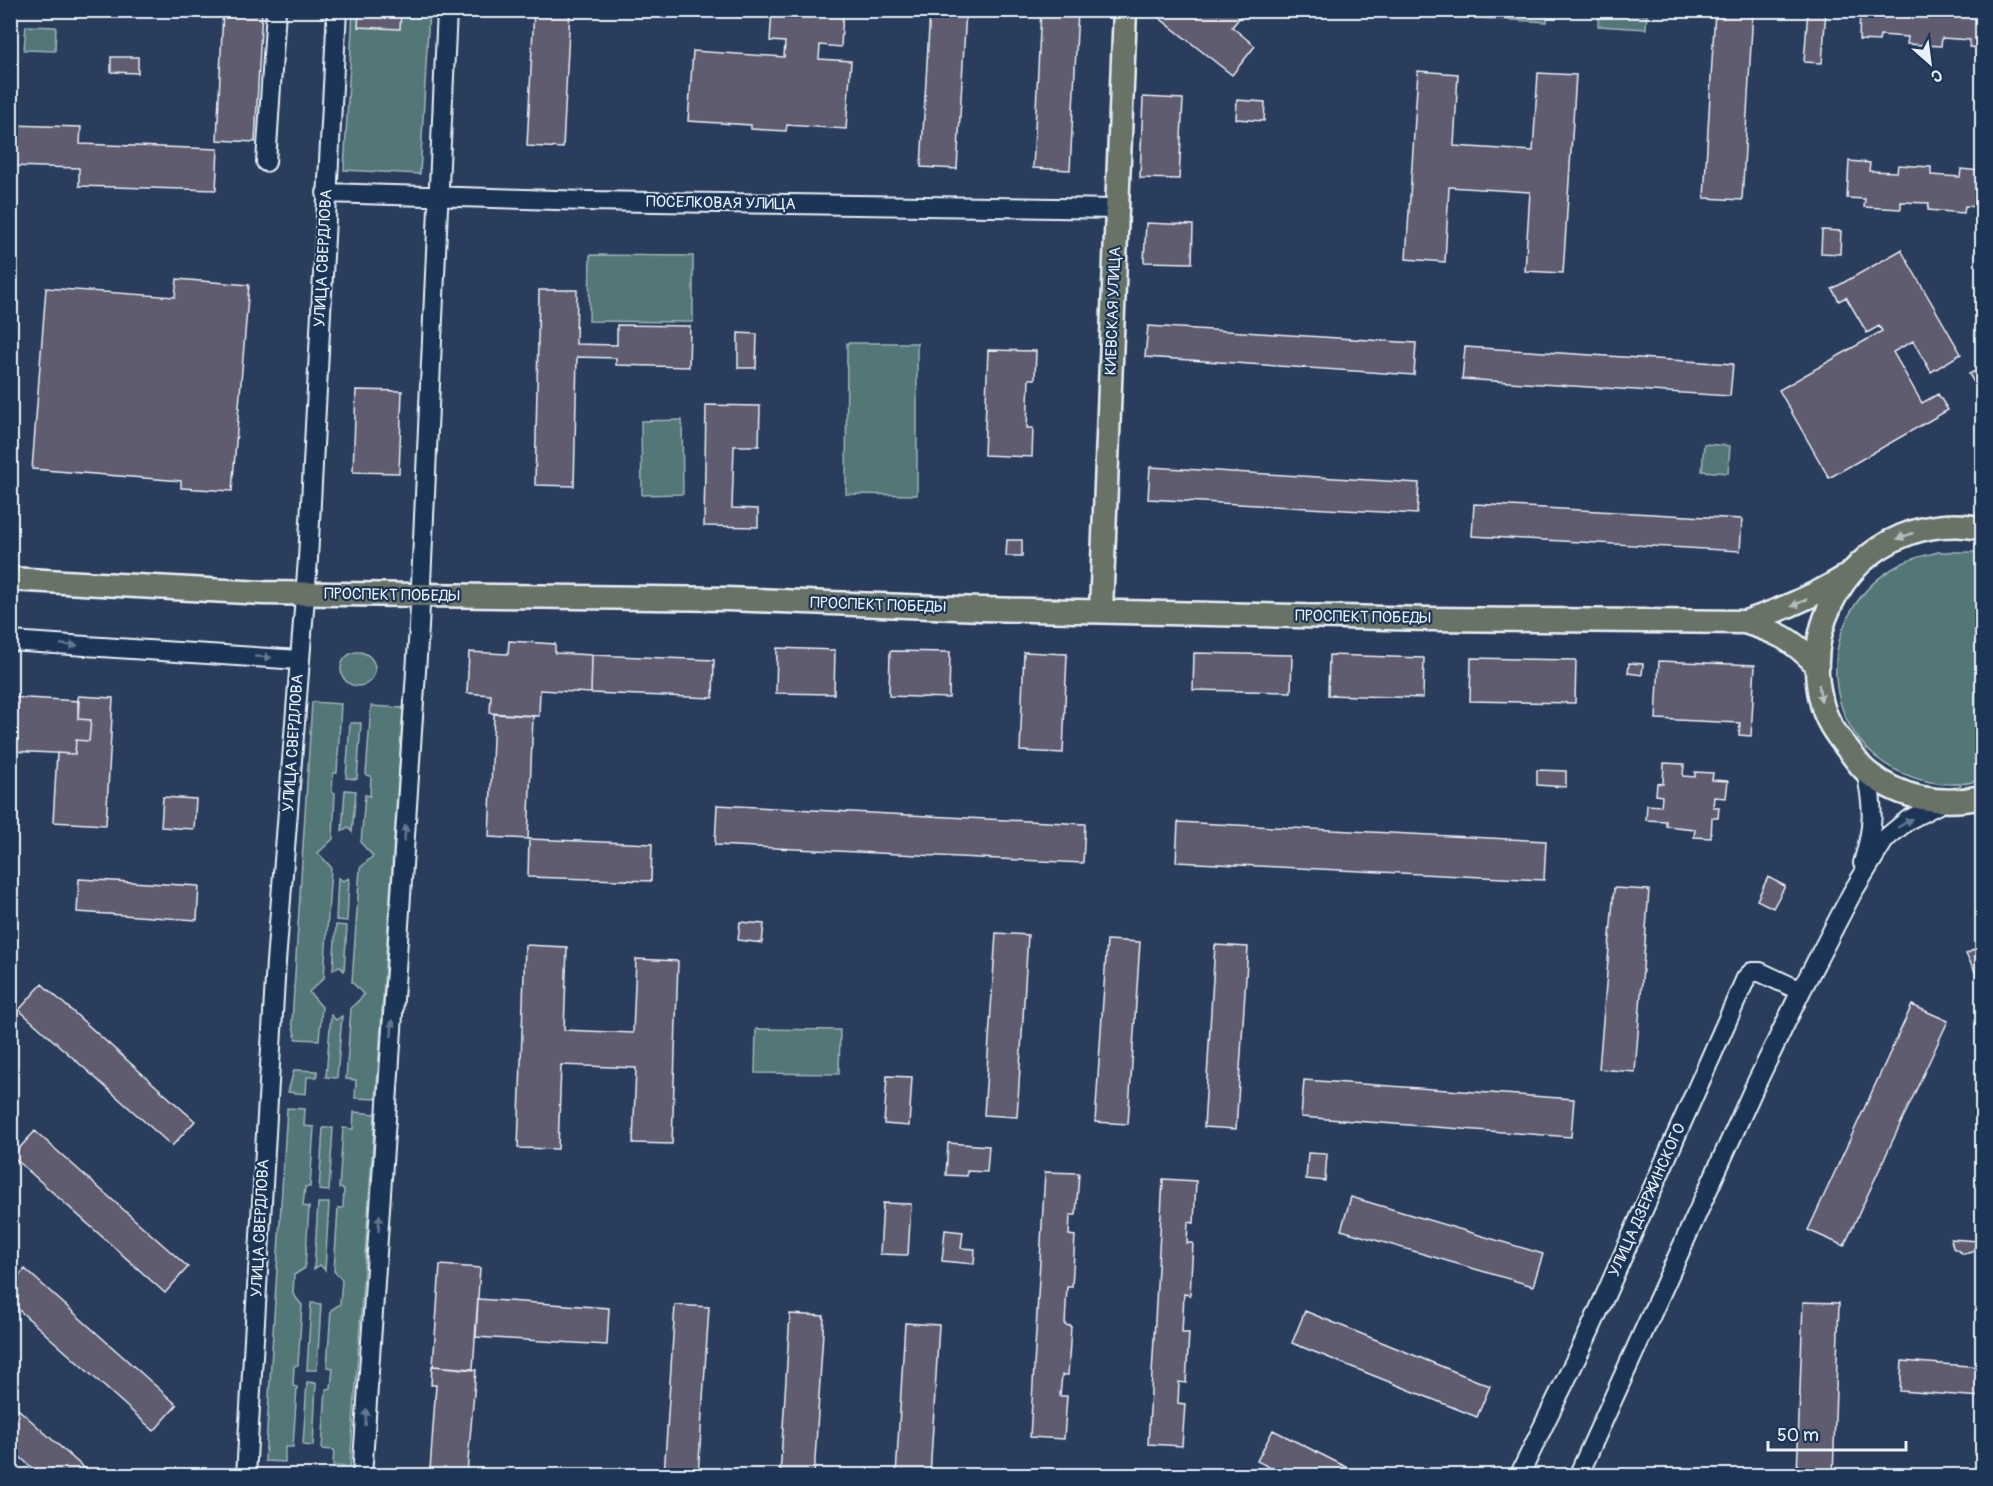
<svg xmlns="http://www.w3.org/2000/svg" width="1993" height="1486" viewBox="0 0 1993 1486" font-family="Pangolin,sans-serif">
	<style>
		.green { fill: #537677; stroke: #9eb4b8; stroke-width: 1.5 }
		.building { fill: #615c70; stroke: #e8f1f8; stroke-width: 1.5 }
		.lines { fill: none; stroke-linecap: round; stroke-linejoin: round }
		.minor-casing { stroke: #e8f1f8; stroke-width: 22 }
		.major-casing { stroke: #e8f1f8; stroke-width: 27 }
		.minor { stroke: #1d3557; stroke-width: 18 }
		.major { stroke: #697266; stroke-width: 22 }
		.oneway { fill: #b5bebe }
		.oneway2 { fill: #64778f }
		.labels { text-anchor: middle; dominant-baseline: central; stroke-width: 4.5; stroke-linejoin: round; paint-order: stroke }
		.street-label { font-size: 16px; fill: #e8f1f8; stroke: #1d3557 }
	</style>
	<rect width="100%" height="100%" fill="#2b3d5c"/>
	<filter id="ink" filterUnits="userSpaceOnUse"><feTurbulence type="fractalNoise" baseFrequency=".0167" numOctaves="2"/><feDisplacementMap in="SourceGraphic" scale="12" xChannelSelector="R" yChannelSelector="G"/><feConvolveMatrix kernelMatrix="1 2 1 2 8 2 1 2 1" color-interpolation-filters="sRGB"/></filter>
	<g filter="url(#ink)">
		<path class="green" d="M1413,10H1547V22L1413,14Z
			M353,11H429L420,174L344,170Z
			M1599,11H1647L1646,29L1598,26Z
			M26,26L56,27L55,51L24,50Z
			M590,255L693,256V322L589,321Z
			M847,343H917V495L846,494Z
			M682,420L683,494L642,495L641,421Z
			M1704,444L1730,446L1728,473L1702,471Z
			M1938,552H1975L1982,555V779C1962,787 1936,785 1915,778C1814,746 1809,609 1903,563C1914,557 1927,555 1938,552Z
			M341 669a17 17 0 1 1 34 0a17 17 0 1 1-34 0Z
			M312,702L341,704L337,773H333L332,793H335L333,839L318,853L331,867L324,978L309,992L322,1007L319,1040L296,1039L292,1022Z
			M371,706L403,708L376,1099L355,1098L356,1080L346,1079L351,1008L364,995L352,982L360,868L373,856L361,843L365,795L370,796L371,776L366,775Z
			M350,723H361L357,779L346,778Z
			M345,790L356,791L352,832L348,827L342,831Z
			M338,877L343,881L349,878L347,921L336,920Z
			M336,925L347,926L344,971L339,966L333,970Z
			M331,1015L336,1020L342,1016L337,1078L326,1077Z
			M756,1029L840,1030L839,1074L755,1073Z
			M294,1070L317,1071V1077H307L306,1094L288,1092Z
			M287,1108L305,1109L304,1126L314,1127L310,1187H305L303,1206L309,1207L305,1268L294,1275L293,1294L302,1305L298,1365L294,1366L293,1386L297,1387L293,1447H285V1462L265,1461Z
			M354,1112L375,1114L350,1467L333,1466L334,1450L322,1449L326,1389L331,1388L333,1368L327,1367L331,1310L340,1304L342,1280L334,1271L338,1208H343L344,1189L339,1188L343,1128L353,1129Z
			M323,1128H333L329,1191L319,1190Z
			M318,1203H329L325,1270L320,1265L314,1269Z
			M311,1303L321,1304L317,1370H307Z
			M307,1382L316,1383L313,1446L303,1445Z"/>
		<path class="building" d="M223,10H262L255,142L217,140Z
			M359,10H401L400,29L358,27Z
			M534,10H570L563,148L527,146Z
			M772,10H843L841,47L820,45L819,59L851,61L846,129L787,125L786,131L751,129V125L688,121L693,51L784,57L785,42L770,41Z
			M930,10H966L957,169L921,167Z
			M1041,10H1078L1070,170L1033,168Z
			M1155,10H1213L1217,14L1219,10H1246L1232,27L1255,46L1232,75L1153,13Z
			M1715,10H1753L1742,200L1704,198Z
			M1808,10H1826L1822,63L1804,62Z
			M1860,10L1982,12V48L1969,47L1970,40L1942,38L1941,46L1907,44L1908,37L1880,35L1879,41L1859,40Z
			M111,57H138V73L111,72Z
			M1418,71L1458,74L1454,146L1533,151L1538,73L1576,75L1563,273L1525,271L1530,192L1449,187L1445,262L1406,259Z
			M1143,97L1183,99L1179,179L1140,178Z
			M1237,100L1265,102L1264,121L1236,119Z
			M10,125L81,127L80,144L218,149L216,190L79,186V168L10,166Z
			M1982,156V218L1978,217Z
			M1849,161L1870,163L1869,171L1897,172L1898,165L1931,167V175L1960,177L1961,169L1981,171L1979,207L1965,206L1964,213L1928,210L1929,203L1901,202V209L1864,207L1865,199L1847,198Z
			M1146,223L1193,225L1192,263L1144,262Z
			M1822,230L1841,231L1840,254L1821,253Z
			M1901,250L1961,354L1931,372L1913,341L1893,352L1922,403L1938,394L1948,410L1829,478L1779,390L1882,331L1879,326L1867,333L1846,297L1839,301L1832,289Z
			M177,279L249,285L232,491L181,488V481L32,469L46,288L175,297Z
			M539,290H577L576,344L617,345V325L690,326L689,367L616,365V358L577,357L574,486L535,485Z
			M1148,326L1416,343L1414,375L1145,357Z
			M738,333L757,334L756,368H738Z
			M1465,347L1733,364L1730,396L1462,379Z
			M988,350L1036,351L1035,379H1029L1027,428H1033L1032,457L984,455Z
			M1979,369L1982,374V382L1976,386L1969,374Z
			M356,390L402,391L399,473L353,472Z
			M706,405L760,406L759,446H734L732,508L758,509V527L704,526Z
			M1150,467L1419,483L1417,514L1148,499Z
			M1474,504L1742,519L1740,551L1472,536Z
			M1007,540H1022V556H1006Z
			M509,641L555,644V653L592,655L591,693L540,690L539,716L490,713L491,695L467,693L469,652L508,654Z
			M777,648L835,650L834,694L776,693Z
			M890,651L950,652L949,698L889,696Z
			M1024,652L1067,654L1063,753L1020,751Z
			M1194,653L1292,655L1291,692L1193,690Z
			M592,655L714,660L713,698L591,693Z
			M1329,655L1424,658L1423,698L1328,695Z
			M1471,658L1576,660L1575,703L1470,701Z
			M1659,661L1755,665L1751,736L1739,735L1740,723L1656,719Z
			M1629,663L1643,664L1642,675L1628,673Z
			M78,696L113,698L106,825L53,822L57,753L75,754L76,740L89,741L91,720L78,719Z
			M10,697L79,701L78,719L91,720L89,741L76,740L75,754L10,751Z
			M494,714L533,716L528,839L489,837Z
			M1664,763L1684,764L1683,776L1695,777V772L1713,773L1712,780L1728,781L1726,798L1714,797L1713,807H1719L1718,818H1712L1711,838L1694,837L1695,829L1666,826V821L1646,820L1647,805L1661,806L1662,796L1656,795L1657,783L1663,784Z
			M1537,770L1566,771V787L1537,785Z
			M163,797L196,799L194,829L161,827Z
			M717,805L1085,824L1083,863L715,845Z
			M1178,822L1546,841L1544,880L1176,862Z
			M529,839L652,844L651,881L528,877Z
			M1768,877L1785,886L1773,908L1757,900Z
			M79,879L199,886L197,920L77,912Z
			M1614,888L1649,890L1635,1072L1599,1069Z
			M740,922L764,924L762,943L738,940Z
			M996,933L1028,935L1017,1117L984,1115Z
			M1107,940L1140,942L1128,1124L1095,1122Z
			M525,945L567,947L564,1030L633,1033L636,959L678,961L672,1144L633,1143L636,1068L561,1065L558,1149L518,1148Z
			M1215,945L1248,947L1236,1129L1204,1127Z
			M1982,945V985L1966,954Z
			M42,984L195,1121L172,1146L19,1010Z
			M1912,1005L1948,1021L1844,1246L1808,1230Z
			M887,1076L912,1077L909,1126L884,1124Z
			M1304,1080L1574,1099L1571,1137L1301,1117Z
			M35,1131L188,1267L165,1293L12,1156Z
			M948,1143L989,1146L987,1172L967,1171V1176L946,1175Z
			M1308,1153L1327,1154L1325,1181L1306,1179Z
			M1045,1172L1079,1173L1076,1215H1070L1069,1235L1075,1236L1072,1287H1067L1065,1325L1071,1326L1068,1375H1062L1060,1396H1067L1064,1439L1030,1437Z
			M1163,1179L1196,1181L1194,1223L1188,1222L1187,1243H1193L1190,1295L1184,1294L1182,1333H1189L1186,1383L1179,1382L1178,1403L1185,1404L1182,1446L1148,1444Z
			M1351,1197L1543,1254L1533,1286L1341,1230Z
			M883,1203L911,1204L908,1255L880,1254Z
			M945,1230L963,1232L961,1248L975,1249L974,1264L942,1261Z
			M1951,1239L1978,1241L1972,1252L1964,1254L1953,1248Z
			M440,1265L480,1268L473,1369L433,1366Z
			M25,1269L177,1405L154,1431L10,1302V1285Z
			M478,1299L609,1308L607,1345L476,1337Z
			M1803,1302L1839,1303L1833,1476H1797Z
			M675,1305L709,1307L698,1476H664Z
			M1305,1311L1490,1386L1477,1417L1292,1343Z
			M790,1314L824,1316L814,1476H780Z
			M905,1323L939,1325L930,1476H896Z
			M1902,1361L1982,1367V1397L1900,1391Z
			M432,1366L476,1370L467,1472L430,1470L436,1385H431Z
			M18,1409L93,1476H41L10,1448V1417Z
			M1273,1430L1364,1476H1287L1257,1461Z
			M430,1470L467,1472V1476H429Z"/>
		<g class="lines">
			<g class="minor-casing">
				<path id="minor" d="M266,162L276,10
					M326,193L587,201L1117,209
					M10,641L299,660
					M1863,863C1874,827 1874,808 1866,771
					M246,1476L276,962L308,559L337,10
					M362,1476L419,627L447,10
					M1519,1476L1589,1332L1746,978L1752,972H1760L1801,991
					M1578,1476L1754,1088L1801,991L1852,893L1885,839L1908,820L1943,802"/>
			</g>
			<g class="major-casing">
				<path id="major" d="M1982,529C1957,522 1926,526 1902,536C1838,563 1805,633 1821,700C1825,719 1835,733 1847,748C1853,755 1859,766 1867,772C1900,799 1942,806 1982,797
					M10,579L263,593L727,599L981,609L1431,619L1745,622C1777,632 1792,639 1816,664
					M1101,611L1125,10
					M1745,622C1781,610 1813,597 1845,577"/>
			</g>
			<use href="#minor" class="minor"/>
			<use href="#major" class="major"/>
		</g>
		<defs><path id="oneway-solid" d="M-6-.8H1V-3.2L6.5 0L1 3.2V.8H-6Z" transform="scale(1.5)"/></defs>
		<g class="oneway">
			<use href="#oneway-solid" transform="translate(1905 536) rotate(159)"/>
			<use href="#oneway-solid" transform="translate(1799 603) rotate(155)"/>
			<use href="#oneway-solid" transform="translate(1820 693) rotate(82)"/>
		</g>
		<g class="oneway2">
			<use href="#oneway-solid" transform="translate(69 645) rotate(4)"/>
			<use href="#oneway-solid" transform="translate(263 657) rotate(4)"/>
			<use href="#oneway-solid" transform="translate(1905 823) rotate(-32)"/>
			<use href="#oneway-solid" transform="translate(405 833) rotate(-86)"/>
			<use href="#oneway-solid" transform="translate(392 1028) rotate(-86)"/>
			<use href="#oneway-solid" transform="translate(379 1223) rotate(-86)"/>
			<use href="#oneway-solid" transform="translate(366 1417) rotate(-87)"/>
		</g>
	</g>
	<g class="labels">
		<g class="street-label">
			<text transform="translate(721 203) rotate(1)">ПОСЕЛКОВАЯ УЛИЦА</text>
			<text transform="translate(323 258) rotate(-87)">УЛИЦА СВЕРДЛОВА</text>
			<text transform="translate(1113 311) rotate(-88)">КИЕВСКАЯ УЛИЦА</text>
			<text transform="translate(392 595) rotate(1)">ПРОСПЕКТ ПОБЕДЫ</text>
			<text transform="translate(878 605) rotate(2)">ПРОСПЕКТ ПОБЕДЫ</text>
			<text transform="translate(1363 617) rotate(1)">ПРОСПЕКТ ПОБЕДЫ</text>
			<text transform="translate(293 743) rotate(-86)">УЛИЦА СВЕРДЛОВА</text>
			<text transform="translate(1647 1200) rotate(-66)">УЛИЦА ДЗЕРЖИНСКОГО</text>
			<text transform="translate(260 1228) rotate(-87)">УЛИЦА СВЕРДЛОВА</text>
		</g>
	</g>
	<rect width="1993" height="1486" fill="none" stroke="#1d3557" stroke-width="36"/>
	<rect x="18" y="18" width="1957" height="1450" fill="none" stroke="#e8f1f8" stroke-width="2" filter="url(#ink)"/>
	<g transform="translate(1930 63) rotate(152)" stroke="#1d3557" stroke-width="4.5" paint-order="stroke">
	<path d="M0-4.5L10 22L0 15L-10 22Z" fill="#e8f1f8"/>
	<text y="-9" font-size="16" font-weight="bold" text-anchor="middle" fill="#e8f1f8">С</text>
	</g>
	<path d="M1768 1441v9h138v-9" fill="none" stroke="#e8f1f8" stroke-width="3"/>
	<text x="1777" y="1441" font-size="18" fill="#e8f1f8" stroke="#1d3557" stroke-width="4.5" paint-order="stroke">50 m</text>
</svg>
